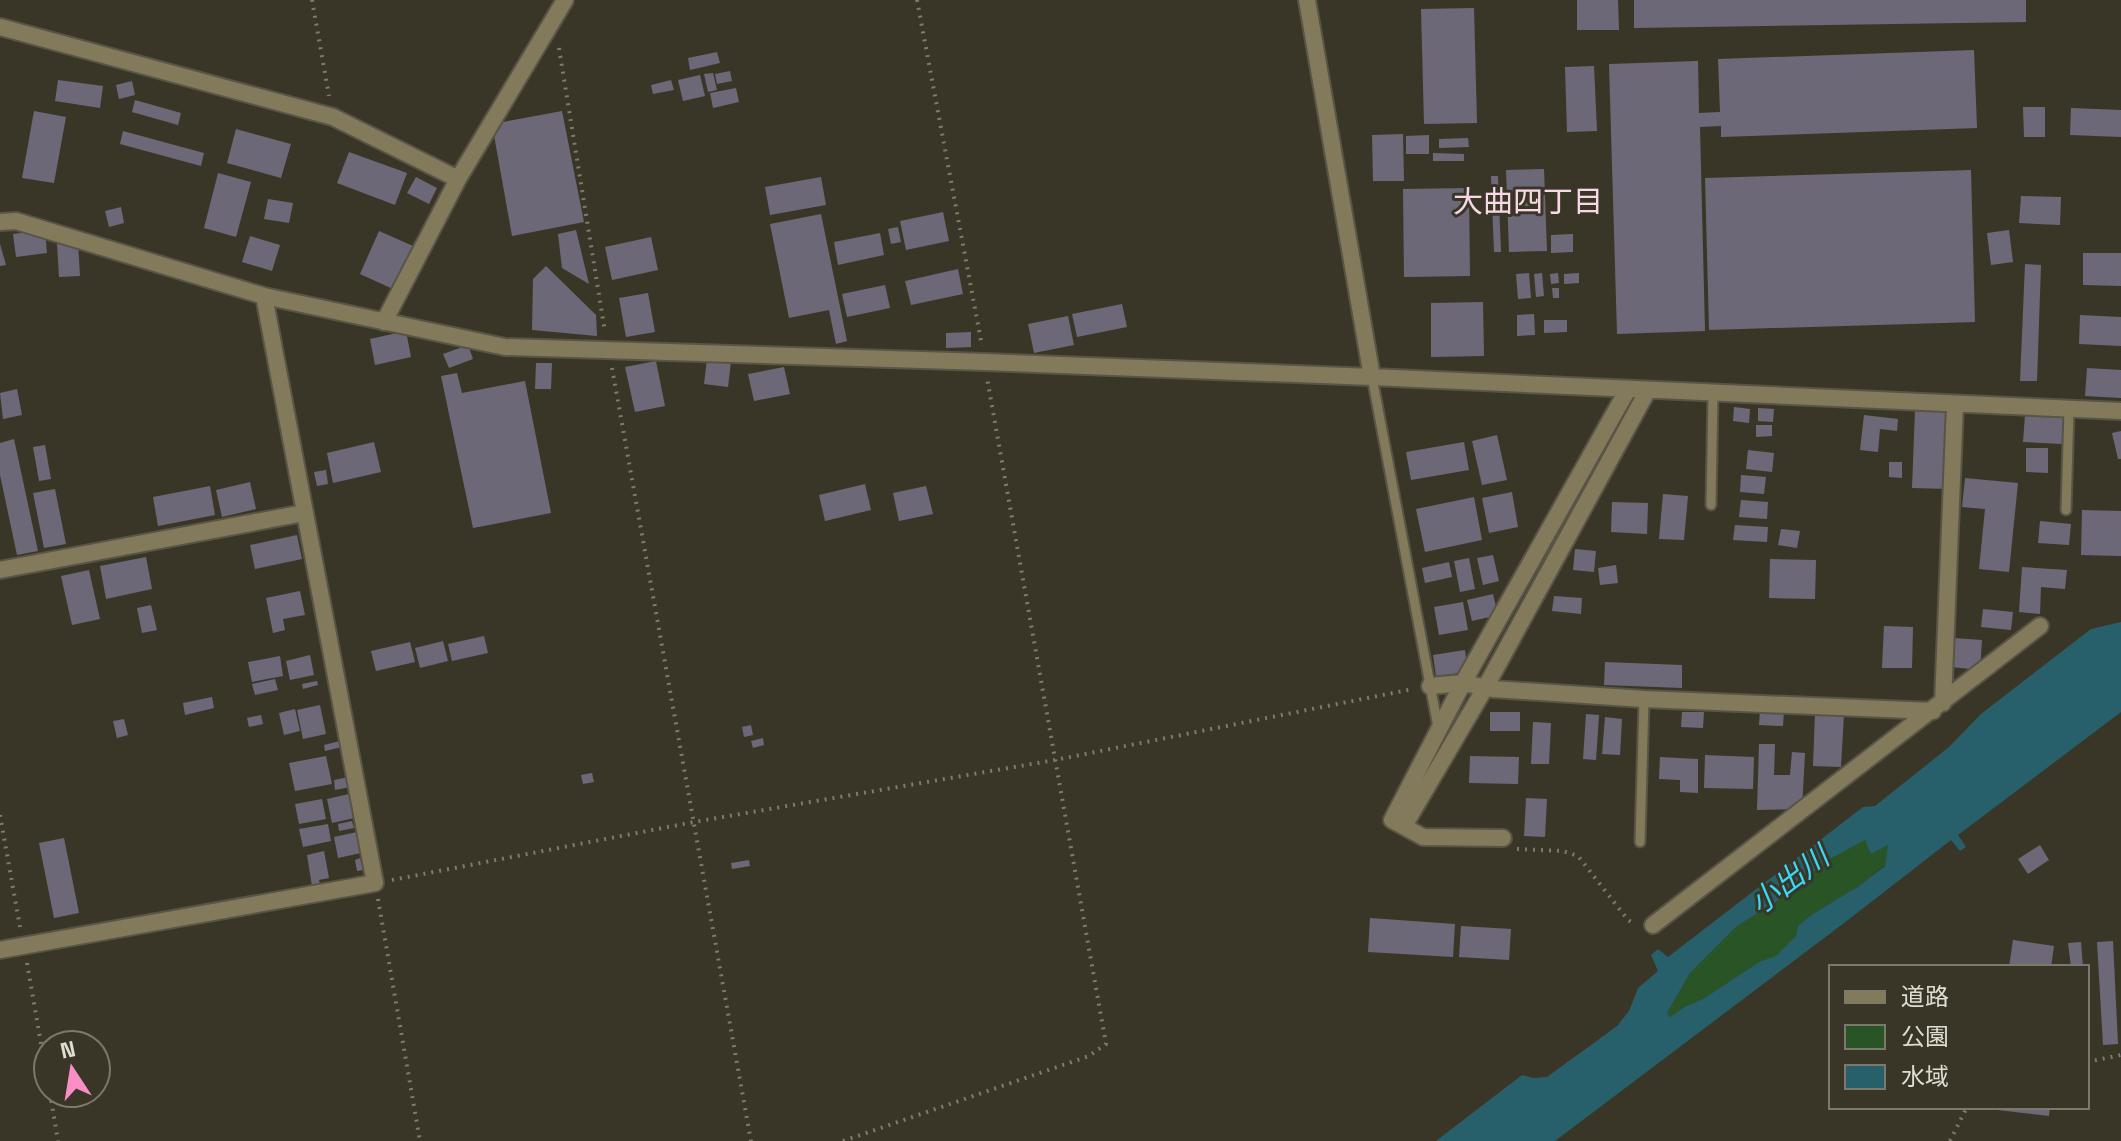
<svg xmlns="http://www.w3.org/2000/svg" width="2121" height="1141" viewBox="0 0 2121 1141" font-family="'Space Grotesk','Noto Sans JP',sans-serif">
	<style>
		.green { fill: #295425 }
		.water { fill: #27606b; fill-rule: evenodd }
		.building { fill: #6d6878 }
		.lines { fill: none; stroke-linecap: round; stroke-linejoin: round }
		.lane-casing { stroke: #585446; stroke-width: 13 }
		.street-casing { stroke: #585446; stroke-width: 20 }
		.path { stroke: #7e7b6e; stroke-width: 4; stroke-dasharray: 2 6; stroke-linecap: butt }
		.lane { stroke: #827a5b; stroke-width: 9 }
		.street { stroke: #827a5b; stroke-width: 16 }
		.labels { text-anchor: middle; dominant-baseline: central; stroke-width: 6; stroke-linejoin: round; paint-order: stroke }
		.neighbourhood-label { font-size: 30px; fill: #f8d8e7; stroke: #3a3627 }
		.water-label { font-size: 30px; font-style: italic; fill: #37daf7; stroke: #3a3627 }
	</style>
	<rect width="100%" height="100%" fill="#3a3627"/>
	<path class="green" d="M1866,839L1871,854L1889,844L1885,865L1859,886L1811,915L1798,926L1797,935L1776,957L1759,962L1703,999L1686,1006L1670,1017L1667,1013L1690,973L1737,926L1776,902L1830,859Z"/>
	<path class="water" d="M2121,622V712L1958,835L1966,847L1960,851L1951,840L1848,920L1555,1141H1436L1522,1075L1533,1078L1547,1077L1617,1026L1629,1011L1638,988L1658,971L1651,955L1658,949L1668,957L1863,807L1875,806L1949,747L1981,714L2091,629ZM1865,840L1871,854L1888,845L1885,866L1859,886L1811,915L1798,926L1796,936L1776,956L1759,962L1703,999L1686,1006L1670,1017L1667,1013L1690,973L1737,926L1776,902L1830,859Z"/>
	<path class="building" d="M1577,0H1618L1619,30H1577Z
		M1634,0H2026V22L1634,28Z
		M1474,8L1477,123L1424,124L1421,9Z
		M1974,50L1977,128L1721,137V126L1700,127L1705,331L1617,334L1609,64L1698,61L1699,113L1720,112L1718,59Z
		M717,52L720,63L690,70L688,58Z
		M1594,66L1597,131L1567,132L1565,67Z
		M730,71L732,81L717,84L715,74Z
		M713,73L717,90L708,92L704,74Z
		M700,75L705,96L683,101L678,80Z
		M58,80L103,86L100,108L55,101Z
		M671,80L674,90L653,94L651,85Z
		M132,81L135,95L119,99L116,85Z
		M736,88L739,102L713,108L710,93Z
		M135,100L181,113L178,125L132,112Z
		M2023,107H2045V137H2024Z
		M2071,108L2121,110V137L2070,135Z
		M34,111L66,117L54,183L22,178Z
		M562,111L584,222L512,236L492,124Z
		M236,129L291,144L281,178L227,163Z
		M123,131L204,153L201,166L120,144Z
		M1403,134L1404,181H1373L1372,135Z
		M1429,135V154H1406V136Z
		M1468,138L1469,147L1439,148V139Z
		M349,152L407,173L395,205L337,183Z
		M1433,153L1464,154V161H1433Z
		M1544,169L1547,251L1509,252L1506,170Z
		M1971,170L1975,322L1709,330L1705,178Z
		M218,173L251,182L236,237L204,228Z
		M1491,176H1498L1501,252H1494Z
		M416,177L437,188L429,204L407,193Z
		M821,177L826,205L770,215L765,187Z
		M1469,188L1470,276L1404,277L1403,189Z
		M2021,196L2061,197L2060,225L2019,223Z
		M268,199L293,203L289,223L264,219Z
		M121,207L124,223L109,227L105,211Z
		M943,212L949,241L906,250L900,221Z
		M821,214L847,341L836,344L829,310L789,318L770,224Z
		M898,227L901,242L891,244L888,229Z
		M45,230L47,253L16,257L13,234Z
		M576,230L589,284L562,268L558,234Z
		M2009,230L2013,262L1991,265L1987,233Z
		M379,231L413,246L393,289L360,274Z
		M880,233L884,255L838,265L834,242Z
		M1573,234V252L1551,253V235Z
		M250,236L280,245L272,271L242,262Z
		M651,237L658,270L612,280L605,247Z
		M78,243L80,276L59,277L57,244Z
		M0,244L6,265L0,266Z
		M2083,253H2121V286L2083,285Z
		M2025,264L2041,265L2037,381H2020Z
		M546,266L596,315L597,336L532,330L533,279Z
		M958,269L963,294L911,305L905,281Z
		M1529,273L1531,298L1518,299L1516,274Z
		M1542,273L1544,296L1536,297L1534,274Z
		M1558,273L1559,283L1551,284L1550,274Z
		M1579,273V283L1564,284V274Z
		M885,285L890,308L847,317L842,294Z
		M1552,288H1559V298H1553Z
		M648,293L655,332L626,337L619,298Z
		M1483,302L1484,356L1431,357V303Z
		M1122,304L1127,327L1077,337L1072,314Z
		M1534,314L1535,335L1517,336V315Z
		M2080,315L2121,317V346L2079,344Z
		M1068,316L1074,345L1034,353L1028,324Z
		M1544,320H1567V332L1544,333Z
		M406,331L411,357L375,365L370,339Z
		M971,332V347L946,348V333Z
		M468,345L473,359L449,368L443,354Z
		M707,359L731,362L728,387L704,384Z
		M656,361L665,406L635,412L625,367Z
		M536,363H552L551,389H535Z
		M784,367L790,394L754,401L748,374Z
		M2087,368L2121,370V398L2085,396Z
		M457,373L462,393L525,381L551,513L473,528L441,376Z
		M17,389L22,415L3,419L0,393Z
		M1734,407L1750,409L1749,423L1733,421Z
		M1758,408L1774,409L1773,422L1758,421Z
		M1915,410L1954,412L1950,489L1912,488Z
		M1864,415L1898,419L1897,431L1880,429L1878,452L1860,450Z
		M2025,415L2064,417L2062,444L2023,442Z
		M1756,425H1772V436L1756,437Z
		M2121,431V459H2118L2112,433Z
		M1497,435L1507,480L1482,485L1472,441Z
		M14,439L38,551L17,555L0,475V443Z
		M374,442L381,472L333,483L327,453Z
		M1464,442L1469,470L1411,480L1406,452Z
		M45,445L51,479L39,481L33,447Z
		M2026,448H2048V473L2026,472Z
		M1748,450L1774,453L1772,472L1746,469Z
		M1889,462H1902V478L1889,477Z
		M326,470L328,484L317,486L314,472Z
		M1741,475L1766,477L1764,494L1740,492Z
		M1965,478L2018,483L2009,572L1979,569L1985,509L1962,507Z
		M250,482L256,509L222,517L216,490Z
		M865,484L871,510L825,521L819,495Z
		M210,486L215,515L158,526L153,497Z
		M926,486L933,514L899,521L893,493Z
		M55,489L66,544L44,548L33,493Z
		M1512,492L1518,527L1489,533L1482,498Z
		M1663,494L1688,496L1684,540L1659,539Z
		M1474,497L1482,540L1425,552L1416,509Z
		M1741,500L1768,502L1767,519L1739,517Z
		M1612,502L1648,503L1647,534L1611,532Z
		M2082,510L2121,511V556L2081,555Z
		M2040,521L2071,524L2069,545L2038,543Z
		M1735,525L1768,527L1767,542L1733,540Z
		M1781,529L1800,531L1797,548L1778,545Z
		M297,535L302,559L255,569L250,545Z
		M1575,549L1596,551L1594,572L1573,570Z
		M1493,555L1499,581L1483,585L1477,558Z
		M146,557L152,589L106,599L100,566Z
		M1469,558L1475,589L1460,592L1454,561Z
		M1770,559L1816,560L1815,599L1769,598Z
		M1449,562L1452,577L1425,583L1422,568Z
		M1616,565L1618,583L1600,585L1598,568Z
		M2022,567L2067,570L2065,589L2041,587L2040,614L2019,612Z
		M89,570L100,619L72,625L61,576Z
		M300,591L305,615L283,619L285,630L273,633L266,598Z
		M1493,594L1498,615L1472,621L1467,600Z
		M1554,596L1582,598L1581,614L1552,611Z
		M1463,602L1468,630L1439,635L1434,607Z
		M151,605L157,630L142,633L137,608Z
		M1983,609L2013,612L2011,630L1981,627Z
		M1884,626L1913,627L1912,668H1882Z
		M484,636L488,653L452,661L448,644Z
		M1954,638L1982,640L1980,670L1951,667Z
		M443,641L448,661L420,668L415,648Z
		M410,642L415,662L376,671L371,651Z
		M1465,650L1468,672L1436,676L1433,655Z
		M310,655L314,675L290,680L286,661Z
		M280,656L283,676L252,682L248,662Z
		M1605,662L1682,665V688L1604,685Z
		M275,679L278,690L255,695L252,684Z
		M317,681L318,685L303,689L302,684Z
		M212,697L214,708L185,715L183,703Z
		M320,705L326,734L303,739L297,710Z
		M295,709L300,731L284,735L279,713Z
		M1760,709L1784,710L1783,726L1759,725Z
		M1490,712H1520V731H1490Z
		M1682,712H1704L1703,728L1681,727Z
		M1815,712L1844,714L1841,767L1813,766Z
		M1586,714L1599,715L1596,760L1583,759Z
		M261,715L263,724L249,727L247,718Z
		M1605,717L1622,719L1620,755L1602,754Z
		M124,719L128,735L117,738L113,721Z
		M1533,722L1551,723L1549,764H1531Z
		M751,725L753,735L744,737L742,727Z
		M763,738L764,745L753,748L751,741Z
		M340,741L342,747L325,751L324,745Z
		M1759,744H1775L1774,775H1790L1792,752L1805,753L1802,809L1757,810Z
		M1705,755L1754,757L1753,789L1704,788Z
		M326,756L332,784L295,791L289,763Z
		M1470,756L1519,757L1518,784L1469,783Z
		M1660,757L1698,759V793L1680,792V780L1659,779Z
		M592,773L594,782L583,784L581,775Z
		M349,777L350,787L335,790L334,780Z
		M349,794L354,818L332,823L327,799Z
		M1526,798L1547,799L1545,837L1524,836Z
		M322,799L326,819L299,824L295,804Z
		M352,821L354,828L339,831L338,824Z
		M328,824L331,841L303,847L299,829Z
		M357,832L361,853L338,858L334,837Z
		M64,838L79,913L54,918L39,843Z
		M2040,845L2049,860L2028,874L2018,859Z
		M324,851L329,878L319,880L320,884L312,886L307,855Z
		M360,858L363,870L357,871L355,860Z
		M749,860L750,866L732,869L731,863Z
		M1370,918L1455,924L1453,957L1368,952Z
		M1461,926L1511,929L1509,960L1459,957Z
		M2013,940L2054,946L2051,967H2009Z
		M2113,941L2118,1044L2103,1045L2097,942Z
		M2081,942L2083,967H2071L2068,943Z
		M1989,1107H2050L2049,1116L1989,1109Z"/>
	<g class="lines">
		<g class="lane-casing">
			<path id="lane" d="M1372,377L1438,727
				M1711,505L1713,393
				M2066,510L2069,409
				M1640,842L1644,699"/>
		</g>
		<g class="street-casing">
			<path id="street" d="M1307,0L1372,377
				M0,27L333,117L458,179
				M0,222L16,221L264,296L505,347L985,362L1372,377L2121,411
				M384,322L458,179L565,0
				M0,570L304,513
				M1430,686L1463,683L1493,689L1644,699L1933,711
				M1943,703L1955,404
				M1404,826L1485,688L1648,390
				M1503,838L1423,837L1392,820L1463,683L1628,389
				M1653,925L2040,626
				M0,950L375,883L264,296"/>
		</g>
		<path class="path" d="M312,0L329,96
			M917,0L982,346
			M559,48L605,332
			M612,368L751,1141
			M0,815L20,927
			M1517,849L1563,851L1578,856L1628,920L1634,924
			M392,880L694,822L1055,760L1413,689
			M378,899L420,1141
			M27,963L48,1084
			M2087,1062L2121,1055
			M50,1093L58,1141
			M843,1141L1089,1056L1106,1044L987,378
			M1950,1141L1967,1107"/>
		<use href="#lane" class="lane"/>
		<use href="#street" class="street"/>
	</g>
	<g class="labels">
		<g class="neighbourhood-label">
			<text x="1528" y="201">大曲四丁目</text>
		</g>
		<g class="water-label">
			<text transform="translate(1789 880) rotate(-37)">小出川</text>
		</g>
	</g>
	<rect x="1829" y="965" width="260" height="144" fill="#3a3627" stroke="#7c796c" stroke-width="2"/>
	<rect x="1845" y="991" width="40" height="12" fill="#827a5b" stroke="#7c796c" stroke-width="2"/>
	<text x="1901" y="1005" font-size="24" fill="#dfddd3">道路</text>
	<rect x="1845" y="1025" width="40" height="24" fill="#295425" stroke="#7c796c" stroke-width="2"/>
	<text x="1901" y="1045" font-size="24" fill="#dfddd3">公園</text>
	<rect x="1845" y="1065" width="40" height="24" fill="#27606b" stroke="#7c796c" stroke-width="2"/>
	<text x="1901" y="1085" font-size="24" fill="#dfddd3">水域</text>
	<g transform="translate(72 1069) rotate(348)"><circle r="38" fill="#3a3627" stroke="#7c796c" stroke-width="2"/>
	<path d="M0-6L14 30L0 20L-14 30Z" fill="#fa8fc7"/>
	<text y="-12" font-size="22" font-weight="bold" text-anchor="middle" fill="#dfddd3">N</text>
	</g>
</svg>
